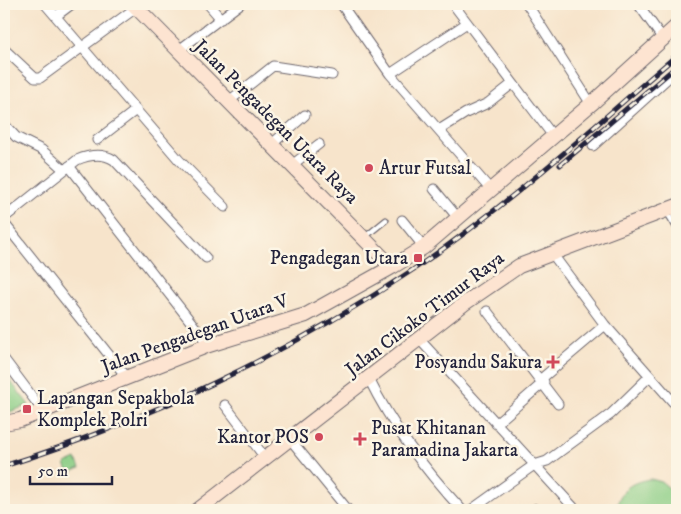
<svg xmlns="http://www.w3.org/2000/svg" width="681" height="514" viewBox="0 0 681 514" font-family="'IM FELL DW Pica',serif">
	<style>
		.green { fill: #8cce86; stroke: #577860 }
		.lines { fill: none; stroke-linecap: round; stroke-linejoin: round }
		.lane-casing { stroke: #6d666d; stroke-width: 7 }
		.street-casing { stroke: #6d666d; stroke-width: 11 }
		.secondary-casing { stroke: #6d666d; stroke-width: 16 }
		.lane { stroke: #fff; stroke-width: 4.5 }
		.street { stroke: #fff; stroke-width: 9 }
		.secondary { stroke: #fde4d1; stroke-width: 14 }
		.rail-casing { stroke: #22223b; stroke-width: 5 }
		.rail { stroke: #fcf5e5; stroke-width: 3; stroke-dasharray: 9; stroke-linecap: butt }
		.poi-dot { fill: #d1495b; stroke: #fcf5e5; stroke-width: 2 }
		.labels { text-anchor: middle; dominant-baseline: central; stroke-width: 5; stroke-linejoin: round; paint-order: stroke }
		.street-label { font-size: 19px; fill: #22223b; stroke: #fcf5e5 }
		.poi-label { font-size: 19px; fill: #22223b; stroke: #fcf5e5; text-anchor: start }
	</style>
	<rect width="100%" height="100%" fill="#fcf5e5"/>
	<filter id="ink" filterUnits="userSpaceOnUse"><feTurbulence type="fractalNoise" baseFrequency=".02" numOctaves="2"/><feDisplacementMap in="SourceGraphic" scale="10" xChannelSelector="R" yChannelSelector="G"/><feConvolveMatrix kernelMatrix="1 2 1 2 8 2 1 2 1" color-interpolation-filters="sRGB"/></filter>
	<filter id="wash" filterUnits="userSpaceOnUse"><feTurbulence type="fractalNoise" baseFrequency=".0096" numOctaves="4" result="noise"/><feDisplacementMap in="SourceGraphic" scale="20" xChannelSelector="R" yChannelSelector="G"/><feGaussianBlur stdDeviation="1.12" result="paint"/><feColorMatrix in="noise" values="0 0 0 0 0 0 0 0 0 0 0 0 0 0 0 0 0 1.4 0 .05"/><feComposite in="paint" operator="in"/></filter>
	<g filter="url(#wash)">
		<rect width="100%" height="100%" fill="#f7e4cb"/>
		<path class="green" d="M4,373L29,405L4,414Z
			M76,459L80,468L69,473L65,464Z
			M651,479L662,482L677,495V510H617C618,490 632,481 651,479Z"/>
	</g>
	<g filter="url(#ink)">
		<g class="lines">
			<g class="lane-casing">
				<path id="lane" d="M666,211L677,229
					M365,237L386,220
					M535,507L538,510"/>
			</g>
			<g class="street-casing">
				<path id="street" d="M45,4L179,160L225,207
					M208,4L221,19
					M341,4L390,74L490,189
					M453,4L553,136
					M527,4L591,104
					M638,4L663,39
					M56,16L72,4
					M4,49L35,78H40L137,7
					M179,50L240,4
					M390,74L467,23
					M229,101L273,66L332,75
					M4,124L16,137L42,150L64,170
					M439,130L466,113L488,103L512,84
					M97,140L136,110
					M272,144L305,115
					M593,146L677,70
					M292,165L319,144
					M69,166L209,345
					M434,189L458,218
					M4,218L77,160C89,155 103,153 114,160L206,258
					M402,220L424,247
					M4,223L125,375L132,374
					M551,252L605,325L673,402
					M487,311L558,404
					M419,339L576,510
					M4,359L43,411
					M369,379C393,428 425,470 462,510
					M541,379L605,325
					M225,405L266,459
					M496,424L544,382
					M290,439L348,510
					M471,510L534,465L547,461L611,414L650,376"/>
			</g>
			<g class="secondary-casing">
				<path id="secondary" d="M133,4L392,267
					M4,423L20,420L209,345L306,315L392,267L424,247L591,104L677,26
					M198,510L465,303L519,266L677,206"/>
			</g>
			<use href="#lane" class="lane"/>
			<use href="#street" class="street"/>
			<use href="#secondary" class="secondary"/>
			<g class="rail-casing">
				<path id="rail" d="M560,165L677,66
					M4,466C147,421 289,353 414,269C508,206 591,129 677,55"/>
			</g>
			<use href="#rail" class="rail"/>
		</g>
	</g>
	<g class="poi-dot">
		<circle cx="369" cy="168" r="5"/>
		<rect x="413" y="253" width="10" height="10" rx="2.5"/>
		<path d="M550.5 354.5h5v5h5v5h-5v5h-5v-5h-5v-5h5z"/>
		<rect x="22" y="404" width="10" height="10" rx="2.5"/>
		<circle cx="319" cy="437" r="5"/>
		<path d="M357.5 431.5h5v5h5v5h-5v5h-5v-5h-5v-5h5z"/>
	</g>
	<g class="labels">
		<g class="street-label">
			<text transform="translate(276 122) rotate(45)">Jalan Pengadegan Utara Raya</text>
			<text transform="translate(425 314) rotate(-37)">Jalan Cikoko Timur Raya</text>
			<text transform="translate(195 334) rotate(-20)">Jalan Pengadegan Utara V</text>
		</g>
		<g class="poi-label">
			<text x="379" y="168">Artur Futsal</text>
			<text x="408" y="258" text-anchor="end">Pengadegan Utara</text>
			<text x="542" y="362" text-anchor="end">Posyandu Sakura</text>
			<text x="37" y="398">Lapangan Sepakbola<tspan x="37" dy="22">Komplek Polri</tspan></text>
			<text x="371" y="428">Pusat Khitanan<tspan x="371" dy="22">Paramadina Jakarta</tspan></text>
			<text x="309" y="437" text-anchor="end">Kantor POS</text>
		</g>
	</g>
	<rect width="681" height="514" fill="none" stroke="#fcf5e5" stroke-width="20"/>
	<path d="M30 476v8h82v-8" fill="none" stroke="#22223b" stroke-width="2.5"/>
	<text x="38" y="476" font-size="15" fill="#22223b" stroke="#fcf5e5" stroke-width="4" paint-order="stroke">50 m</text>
</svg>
